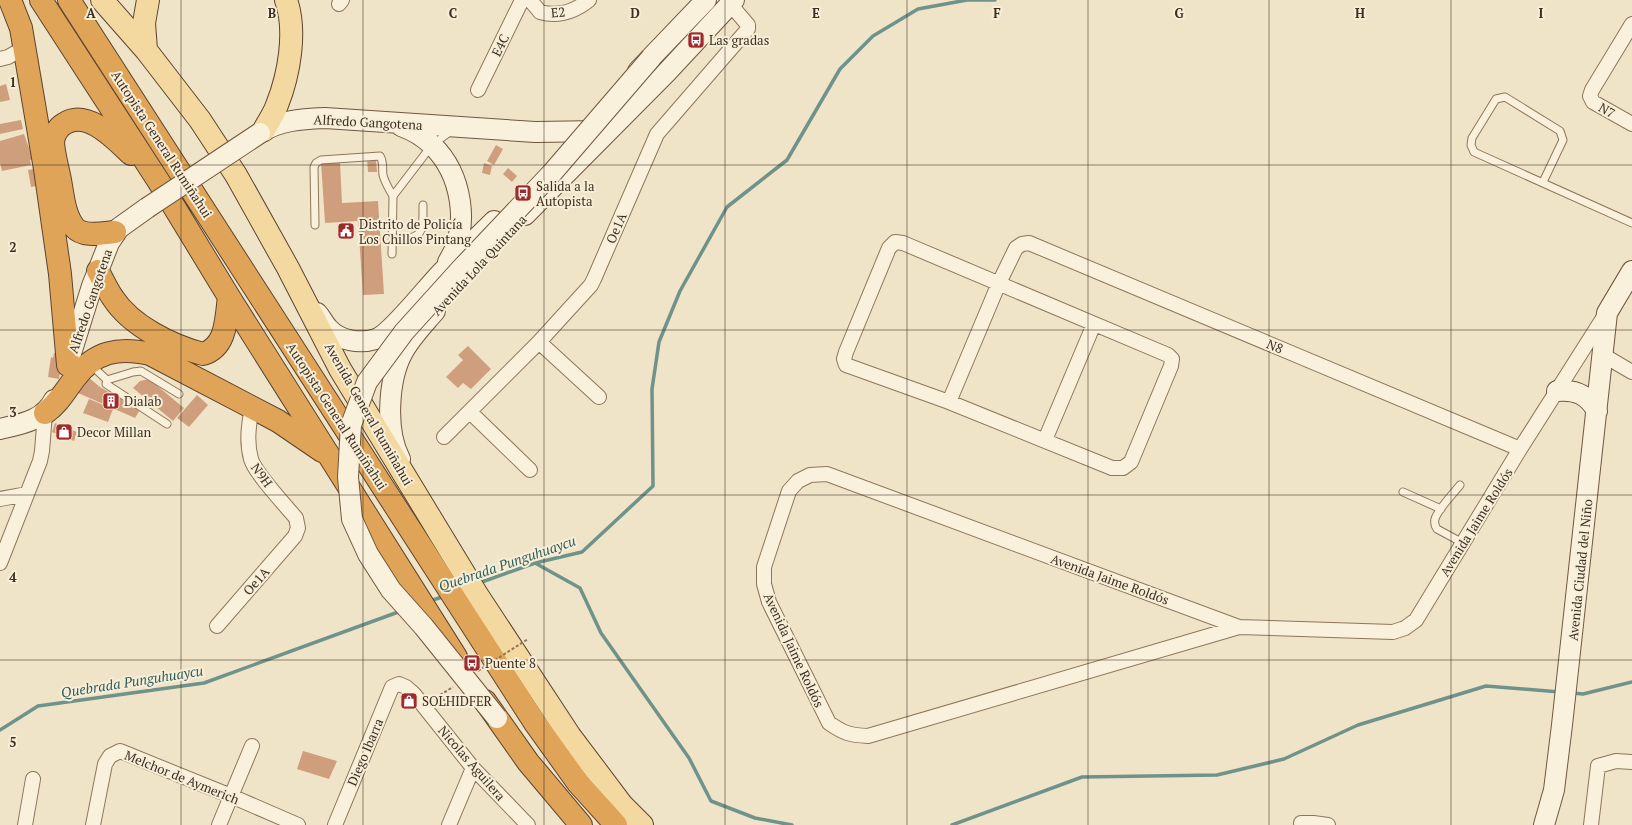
<svg xmlns="http://www.w3.org/2000/svg" width="1632" height="825" viewBox="0 0 1632 825" font-family="'PT Serif',serif">
	<style>
		.lines { fill: none; stroke-linecap: round; stroke-linejoin: round }
		.stream { stroke: #6f938a; stroke-width: 3.5 }
		.building { fill: #cf9f7d }
		.lane-casing { stroke: #8d765c; stroke-width: 9 }
		.street-casing { stroke: #8d765c; stroke-width: 16 }
		.secondary-casing { stroke: #6f573f; stroke-width: 22 }
		.primary-casing { stroke: #5b4430; stroke-width: 24 }
		.highway-casing { stroke: #5b4430; stroke-width: 24 }
		.path { stroke: #8d765c; stroke-width: 2; stroke-dasharray: 3 2; stroke-linecap: butt }
		.lane { stroke: #faf1dc; stroke-width: 7 }
		.street { stroke: #faf1dc; stroke-width: 14 }
		.secondary { stroke: #faf1dc; stroke-width: 20 }
		.primary { stroke: #f3d9a0; stroke-width: 22 }
		.highway { stroke: #e0a458; stroke-width: 22 }
		.secondary-bridge-casing { stroke: #6f573f; stroke-width: 22; stroke-linecap: butt }
		.path-bridge { stroke: #8d765c; stroke-width: 2; stroke-dasharray: 3 2; stroke-linecap: butt }
		.secondary-bridge { stroke: #faf1dc; stroke-width: 20 }
		.grid { fill: none; stroke: #3d2e20; stroke-width: 1; stroke-opacity: 0.55 }
		.labels { text-anchor: middle; dominant-baseline: central; stroke-width: 4; stroke-linejoin: round; paint-order: stroke }
		.street-label { font-size: 13px; fill: #3d2e20; stroke: #f7eed8 }
		.poi-label { font-size: 13px; fill: #3d2e20; stroke: #f7eed8; text-anchor: start }
		.water-label { font-size: 14px; font-style: italic; fill: #2f5d5a; stroke: #f7eed8 }
		.grid-label { font-size: 13px; text-anchor: middle; font-weight: bold; fill: #3d2e20; stroke: #f7eed8; stroke-width: 4; stroke-linejoin: round; paint-order: stroke }
	</style>
	<rect width="100%" height="100%" fill="#f0e4c8"/>
	<g class="lines">
		<path class="stream" d="M535,563L580,588L601,633L689,758L711,801L755,818L792,825
			M479,583L535,563L582,552L653,486L652,389L659,342L680,291L727,207L787,160L840,69L873,36L918,9L967,0H995
			M430,601L445,596
			M1573,693L1583,694L1632,682
			M0,730L38,706L204,683L401,611
			M952,825L1082,777L1217,775L1284,759L1358,725L1486,686L1560,692"/>
	</g>
	<path class="building" d="M6,84L10,100L0,102V86Z
		M21,120L23,129L0,134V124Z
		M24,134L33,159L30,160L31,165L2,171L0,163V141Z
		M496,145L503,149L494,165L487,161Z
		M367,159H376L377,172H368Z
		M340,161L342,203L378,201L384,294L363,295L358,221L325,223L321,162Z
		M484,163L492,166L490,175L482,173Z
		M40,168L42,185L31,187L28,170Z
		M508,168L517,176L512,182L503,174Z
		M468,346L491,369L471,389L463,383L458,388L446,377L463,360L458,355Z
		M54,353L63,354L59,379L48,377L51,357L53,358Z
		M88,377L100,387L140,410L135,418L78,393Z
		M149,379L184,408L173,421L133,388L140,381Z
		M197,395L208,405L189,427L177,418Z
		M89,399L113,409L108,422L83,413Z
		M55,423L77,432L74,441L52,432Z
		M303,751L337,761L329,779L297,769Z"/>
	<g class="lines">
		<g class="lane-casing">
			<path id="lane" d="M1543,182L1563,140L1560,131L1505,97L1496,99L1472,138L1471,145L1474,152L1632,223
				M315,225L314,167L316,163L321,160L380,156C384,162 382,168 383,175C385,183 389,189 393,196L432,145L451,131
				M393,239C424,239 423,233 423,205
				M392,254L393,196
				M91,365L107,380
				M167,424L106,384L107,380L133,372L141,371L179,394
				M1460,485C1453,494 1438,509 1435,519C1434,523 1435,526 1437,529L1463,543
				M1403,492L1441,509"/>
		</g>
		<g class="street-casing">
			<path id="street" d="M530,0L540,12C558,17 574,12 589,0
				M339,4L342,0
				M1632,24L1592,90L1590,96L1593,102L1632,124
				M0,59L8,57L24,48
				M478,90L522,0
				M895,242L903,243L1168,355L1172,359L1171,366L1131,462L1123,468H1112L949,402L846,365L844,359L846,352L889,248Z
				M539,342L599,397
				M1603,355L1632,372
				M949,402L999,283L1016,248L1022,244L1029,243L1520,449
				M470,412L530,470
				M444,437L539,342L591,285L594,279L657,134L748,29V25L730,4
				M1045,440L1094,324
				M0,499L27,494
				M0,563L40,461L42,451L45,413
				M217,626L295,536L298,528L296,518C285,505 255,473 251,459C246,441 249,424 252,406
				M1239,627L827,474L810,475L798,481L789,491L764,567V584L769,602L829,723C845,734 850,735 868,736L1239,627L1393,632L1405,628L1416,620L1520,449L1605,315
				M1301,823H1313L1328,825
				M25,825L33,779
				M93,825L105,764L110,756L120,751L231,796L298,825
				M219,825L252,746
				M335,825L392,687L399,684L406,687L414,694L473,768L528,825
				M449,825L473,768
				M1591,825L1598,766L1616,761L1632,762"/>
		</g>
		<g class="secondary-casing">
			<path id="secondary" d="M638,71L706,0
				M401,126C412,130 424,137 432,145C462,174 471,227 448,262
				M260,133C279,120 303,119 325,118L535,132L601,131
				M525,215L667,72L734,0
				M317,313C321,317 324,324 328,328C339,341 360,344 376,339C391,334 428,286 442,272C459,255 477,238 494,221
				M68,363L92,286L109,243L119,228L147,208
				M1557,391C1576,389 1588,395 1597,411
				M0,429C21,424 43,421 54,400
				M400,459C385,431 388,379 403,352C411,337 424,324 435,311
				M1544,825L1554,790L1562,725L1607,313L1632,271"/>
		</g>
		<g class="primary-casing">
			<path id="primary" d="M102,0L146,50L200,120L236,175L288,268L340,369L476,593L570,736L622,805L642,825
				M146,50L144,23L148,0
				M264,130C268,122 274,114 277,105C289,75 297,31 286,0"/>
		</g>
		<g class="highway-casing">
			<path id="highway" d="M10,0L21,28L45,169L60,274L68,365
				M41,0L159,182L229,297L456,657
				M69,0L535,723L578,783L616,825
				M115,232C103,233 83,238 74,227C64,214 63,196 60,180C58,169 53,152 53,141C54,135 58,127 64,124C87,108 116,140 131,154
				M98,271C103,280 107,290 113,298C131,326 172,346 203,354C227,347 226,318 229,297
				M45,413C59,403 65,391 75,378C95,351 119,347 150,354L278,421L322,451
				M485,701L528,762L581,825"/>
		</g>
		<path class="path" d="M440,695L446,703L458,695"/>
		<use href="#lane" class="lane"/>
		<use href="#street" class="street"/>
		<use href="#secondary" class="secondary"/>
		<use href="#primary" class="primary"/>
		<use href="#highway" class="highway"/>
		<g class="secondary-bridge-casing">
			<path id="secondary-bridge" d="M147,208L260,133
				M497,718L424,627L391,590L368,554L352,519L348,477L351,425L367,382L404,332L460,270L552,173L651,58"/>
		</g>
		<path class="path-bridge" d="M478,671L528,639
			M440,695L453,687"/>
		<use href="#secondary-bridge" class="secondary-bridge"/>
	</g>
	<path class="grid" d="M181,0V825M363,0V825M544,0V825M725,0V825M907,0V825M1088,0V825M1269,0V825M1451,0V825M0,165H1632M0,330H1632M0,495H1632M0,660H1632"/>
	<defs>
		<g id="bus-square" transform="scale(0.9)"><rect x="-9" y="-9" width="18" height="18" rx="4" fill="#9e2a2b" stroke="#f7eed8"/><path d="M-5-6H5V4H4V6H2V4H-2V6H-4V4H-5ZM-3.5-4V0h7V-4ZM-3.5 1.2v1.5H-2V1.2ZM2 1.2v1.5H3.5V1.2Z" fill="#fff"/></g>
		<g id="civic-square" transform="scale(0.9)"><rect x="-9" y="-9" width="18" height="18" rx="4" fill="#9e2a2b" stroke="#f7eed8"/><path d="M-.6-6.5H3V-4.5H.6V-3L4-1V1h2V6H-6V1h2V-1L-.6-3ZM-1.2 2.5V6h2.4V2.5Z" fill="#fff"/></g>
		<g id="building-square" transform="scale(0.9)"><rect x="-9" y="-9" width="18" height="18" rx="4" fill="#9e2a2b" stroke="#f7eed8"/><path d="M-4-6H4V6H1V3H-1V6H-4ZM-2.5-4.3h1.7v1.8h-1.7ZM.8-4.3h1.7v1.8H.8ZM-2.5-1h1.7V.8h-1.7ZM.8-1h1.7V.8H.8Z" fill="#fff"/></g>
		<g id="shop-square" transform="scale(0.9)"><rect x="-9" y="-9" width="18" height="18" rx="4" fill="#9e2a2b" stroke="#f7eed8"/><path d="M-5-2.5h2.3a2.7 3.5 0 0 1 5.4 0H5L5.5 6h-11ZM-1.5-2.5h3a1.5 2.3 0 0 0-3 0Z" fill="#fff"/></g>
	</defs>
	<g fill-rule="evenodd">
		<use href="#bus-square" x="696" y="40"/>
		<use href="#bus-square" x="523" y="193"/>
		<use href="#civic-square" x="346" y="231"/>
		<use href="#building-square" x="111" y="401"/>
		<use href="#shop-square" x="64" y="432"/>
		<use href="#bus-square" x="472" y="663"/>
		<use href="#shop-square" x="409" y="701"/>
	</g>
	<g class="labels">
		<g class="street-label">
			<text transform="translate(558 12) rotate(-5)">E2</text>
			<text transform="translate(500 45) rotate(-64)">E4C</text>
			<text transform="translate(1607 110) rotate(30)">N7</text>
			<text transform="translate(368 122) rotate(3)">Alfredo Gangotena</text>
			<text transform="translate(162 144) rotate(57)">Autopista General Rumiñahui</text>
			<text transform="translate(616 228) rotate(-67)">Oe1A</text>
			<text transform="translate(479 265) rotate(-47)">Avenida Lola Quintana</text>
			<text transform="translate(90 301) rotate(-71)">Alfredo Gangotena</text>
			<text transform="translate(1275 346) rotate(23)">N8</text>
			<text transform="translate(369 414) rotate(60)">Avenida General Rumiñahui</text>
			<text transform="translate(337 416) rotate(57)">Autopista General Rumiñahui</text>
			<text transform="translate(262 475) rotate(54)">N9H</text>
			<text transform="translate(1476 522) rotate(-58)">Avenida Jaime Roldós</text>
			<text transform="translate(1580 570) rotate(-84)">Avenida Ciudad del Niño</text>
			<text transform="translate(1110 579) rotate(20)">Avenida Jaime Roldós</text>
			<text transform="translate(256 581) rotate(-49)">Oe1A</text>
			<text transform="translate(794 650) rotate(65)">Avenida Jaime Roldós</text>
			<text transform="translate(365 752) rotate(-67)">Diego Ibarra</text>
			<text transform="translate(472 763) rotate(49)">Nicolas Aguilera</text>
			<text transform="translate(182 777) rotate(22)">Melchor de Aymerich</text>
		</g>
		<g class="poi-label">
			<text x="709" y="40">Las gradas</text>
			<text x="536" y="186">Salida a la<tspan x="536" dy="15">Autopista</tspan></text>
			<text x="359" y="224">Distrito de Policía<tspan x="359" dy="15">Los Chillos Pintang</tspan></text>
			<text x="124" y="401">Dialab</text>
			<text x="77" y="432">Decor Millan</text>
			<text x="485" y="663">Puente 8</text>
			<text x="422" y="701">SOLHIDFER</text>
		</g>
		<g class="water-label">
			<text transform="translate(507 563) rotate(-19)">Quebrada Punguhuaycu</text>
			<text transform="translate(132 681) rotate(-9)">Quebrada Punguhuaycu</text>
		</g>
	</g>
	<g class="grid-label">
		<text x="91" y="18">A</text>
		<text x="272" y="18">B</text>
		<text x="453" y="18">C</text>
		<text x="635" y="18">D</text>
		<text x="816" y="18">E</text>
		<text x="997" y="18">F</text>
		<text x="1179" y="18">G</text>
		<text x="1360" y="18">H</text>
		<text x="1541" y="18">I</text>
		<text x="13" y="87">1</text>
		<text x="13" y="252">2</text>
		<text x="13" y="417">3</text>
		<text x="13" y="582">4</text>
		<text x="13" y="747">5</text>
	</g>
</svg>
